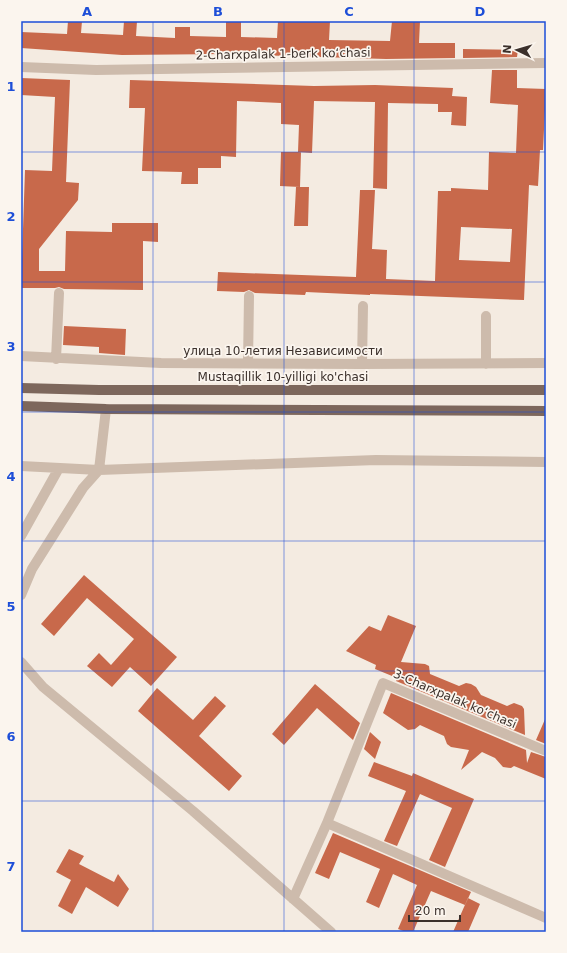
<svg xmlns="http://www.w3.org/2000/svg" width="567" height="953" viewBox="0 0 567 953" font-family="'DejaVu Sans',sans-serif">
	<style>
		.building { fill: #c8694b; fill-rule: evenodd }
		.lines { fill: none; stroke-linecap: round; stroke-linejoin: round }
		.minor { stroke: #cdbbac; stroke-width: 10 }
		.major { stroke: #7d675c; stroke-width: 10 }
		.grid { fill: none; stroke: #1d4ed8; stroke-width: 1; stroke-opacity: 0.55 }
		.labels { text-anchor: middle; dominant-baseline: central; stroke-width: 3.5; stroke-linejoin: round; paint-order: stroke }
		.street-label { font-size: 12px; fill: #3b302b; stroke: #fbf5ee }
		.neatline { fill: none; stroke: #1d4ed8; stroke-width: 1.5 }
		.grid-label { font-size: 13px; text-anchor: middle; font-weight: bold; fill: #1d4ed8 }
	</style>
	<rect width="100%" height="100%" fill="#f4ebe1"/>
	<path class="building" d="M68,21H82L81,33L123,35L124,21H137L136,36L175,38V27H190V36L226,37V21H241V37L277,38L278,21H330L329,40L390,41L392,21H420L419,43H455V58L386,59L225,54L122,55L21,48V32L67,34Z
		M463,49L518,50L517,57L463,58Z
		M492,70H517V88L546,89L543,150H540L538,186L529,185L524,300L370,294V295L306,292L305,295L255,293L249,290L244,292L217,291L218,272L356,277L360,190H375L372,249L387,250L386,279L435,281L438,191H451V188L488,190L489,152L516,153L518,105L490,103ZM461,227L512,229L510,262L459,260Z
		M21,78L70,80L66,182L79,183L78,200L39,249V271H65L66,231L112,232V223H158V242L143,241V290L64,289L59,287L55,288H21L25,170L52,171L55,97L21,95Z
		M130,80L314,86L375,85L453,88L452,96L467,97L466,126L451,125L452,112H438V104L388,103L387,189L373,188L375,102L314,101L312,153L298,152L299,125L281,124V103L237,101L236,157L221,156V168H198V184H181L182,172L142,171L145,108H129Z
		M281,152H301L300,187L280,186Z
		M296,187H309L308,226H294Z
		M64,326L126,329L125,355L99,353V347L63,345Z
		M84,575L177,657L151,686L130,667L112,687L87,666L99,653L111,665L134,639L87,598L54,636L41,624Z
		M388,615L416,626L401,662L425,664L429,666L430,674L459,686L466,683L471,684L476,687L481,695L507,706L514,703L522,706L524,709L525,735L396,681L397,678L375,669L376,665L346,651L369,626L381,631Z
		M315,684L360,723L353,740L317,708L284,745L272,734Z
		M157,688L193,720L215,696L226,706L199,736L242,776L229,791L138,711Z
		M391,693L526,750L527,763L531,752L546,757V779L514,766L511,768L503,767L495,758L482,752L461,770L469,750L451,747L447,744L444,736L420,725L415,729L408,730L383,713Z
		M546,717V744L536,740Z
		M370,732L381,742L375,759L364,749Z
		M374,762L412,776L413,773L474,799L445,867L429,860L452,808L420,794L397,846L384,841L406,791L368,776Z
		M333,833L471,892L465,905L431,891L413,932H406L398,929L417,885L393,874L379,908L366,902L380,869L340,852L329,879L315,873Z
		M69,849L84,856L79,864L114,882L118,874L129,889L118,907L86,887L72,914L58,906L71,880L56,872Z
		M468,898L480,904L468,932H453Z"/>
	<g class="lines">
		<path class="minor" d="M21,67L96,70L546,63
			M21,356L161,363L362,364L546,363
			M56,359L59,293
			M248,363L249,296
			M362,364L363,306
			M486,364V316
			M21,466L99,470L376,460L546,462
			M21,536L59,468
			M21,595L32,569L83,488L99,470L106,409
			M21,662L43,687L193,811L331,932
			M546,751L383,683L327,823L546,918
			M293,899L327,823"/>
		<path class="major" d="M21,388L99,390H546
			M21,406L106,409L546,411"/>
	</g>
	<path class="grid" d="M153,21V932M284,21V932M414,21V932M21,152H546M21,282H546M21,412H546M21,541H546M21,671H546M21,801H546"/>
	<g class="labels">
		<g class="street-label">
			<text transform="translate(283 54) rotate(-1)">2-Charxpalak 1-berk koʻchasi</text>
			<text x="283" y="351">улица 10-летия Независимости</text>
			<text x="283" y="377">Mustaqillik 10-yilligi ko'chasi</text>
			<text transform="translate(455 699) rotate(23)">3-Charxpalak koʻchasi</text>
		</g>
	</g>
	<rect width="567" height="953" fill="none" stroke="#fbf5ee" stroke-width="44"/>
	<g transform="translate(517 50) rotate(275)" stroke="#fbf5ee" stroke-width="3" paint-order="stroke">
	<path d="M0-3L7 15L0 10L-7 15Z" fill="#3b302b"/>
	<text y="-6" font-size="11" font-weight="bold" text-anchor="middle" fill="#3b302b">N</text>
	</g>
	<path d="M409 915v6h51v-6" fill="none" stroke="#3b302b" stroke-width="2"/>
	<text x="415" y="915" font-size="12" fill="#3b302b" stroke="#fbf5ee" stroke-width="3" paint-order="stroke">20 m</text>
	<rect x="22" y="22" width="523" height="909" class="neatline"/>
	<g class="grid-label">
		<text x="87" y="16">A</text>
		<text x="218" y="16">B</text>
		<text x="349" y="16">C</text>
		<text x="480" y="16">D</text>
		<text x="11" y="91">1</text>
		<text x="11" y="221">2</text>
		<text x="11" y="351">3</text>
		<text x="11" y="481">4</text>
		<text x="11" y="611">5</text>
		<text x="11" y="741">6</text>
		<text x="11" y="871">7</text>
	</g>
</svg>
